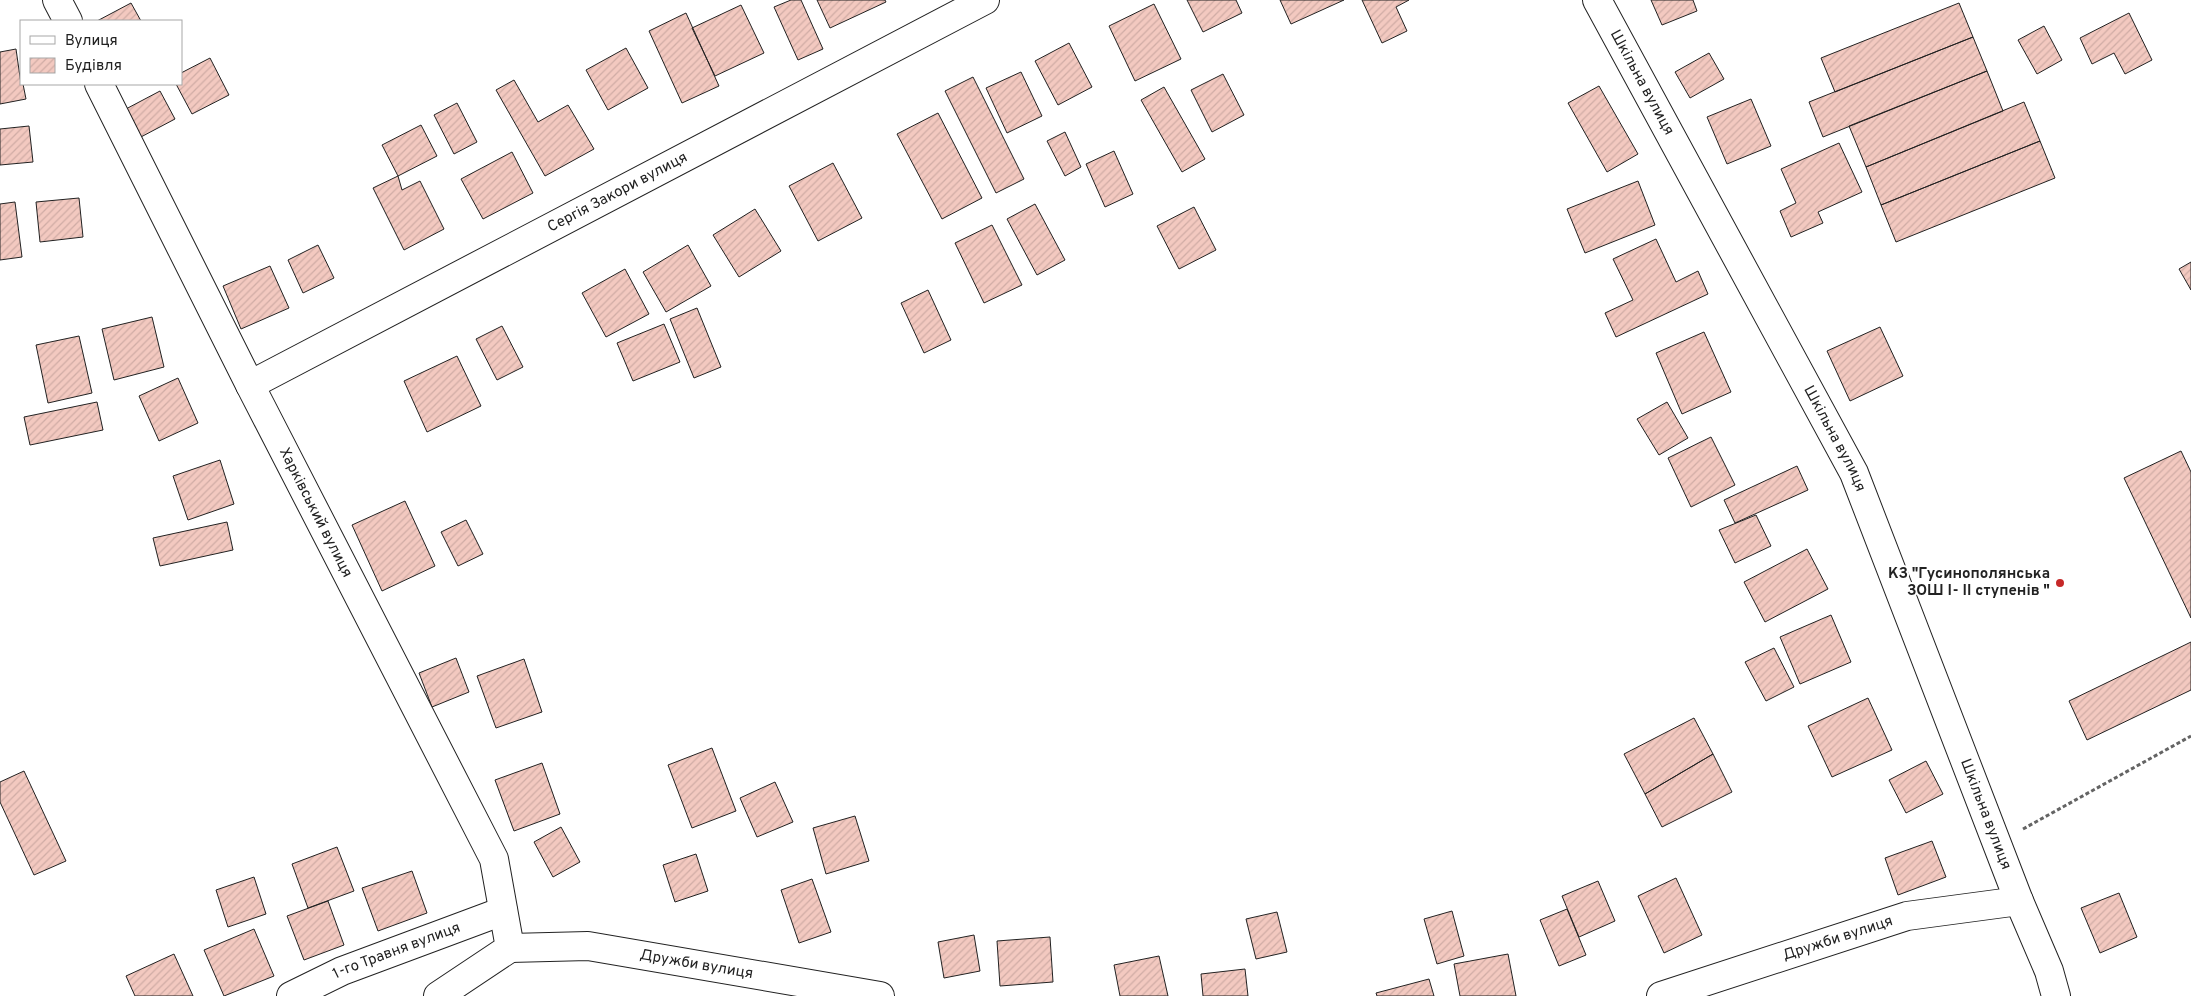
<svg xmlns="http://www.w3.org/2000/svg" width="2191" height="996" viewBox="0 0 2191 996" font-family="Overpass,sans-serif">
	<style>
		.building { fill: url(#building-hatch); stroke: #222 }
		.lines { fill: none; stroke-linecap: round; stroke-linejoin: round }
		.street-casing { stroke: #222; stroke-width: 30 }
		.secondary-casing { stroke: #222; stroke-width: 30 }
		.path { stroke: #646464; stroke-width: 3; stroke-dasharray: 4 2.5; stroke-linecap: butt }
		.street { stroke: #fff; stroke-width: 28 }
		.secondary { stroke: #fff; stroke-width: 28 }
		.poi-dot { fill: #c62828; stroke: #fff; stroke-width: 2 }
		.labels { text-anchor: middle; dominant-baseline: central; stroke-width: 4; stroke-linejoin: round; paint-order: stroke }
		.street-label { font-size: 15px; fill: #222; stroke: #fff }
		.poi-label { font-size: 15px; font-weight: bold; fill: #222; stroke: #fff; text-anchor: end }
	</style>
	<defs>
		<pattern id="building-hatch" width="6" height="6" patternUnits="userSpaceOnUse" patternTransform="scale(1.25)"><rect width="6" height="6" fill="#f3c9c0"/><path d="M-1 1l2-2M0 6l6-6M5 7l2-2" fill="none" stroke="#d0aca5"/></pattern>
	</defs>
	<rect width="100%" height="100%" fill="#fff"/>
	<path class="building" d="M791,0H801L823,49L798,60L774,7Z
		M817,0H885L886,2L830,28Z
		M1187,0H1236L1242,13L1203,32Z
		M1280,0H1344L1291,24Z
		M1362,0H1409L1396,7L1407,31L1382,43Z
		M1651,0H1693L1697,11L1662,25Z
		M131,3L141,21H97Z
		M1959,3L1973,37L1835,92L1821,58Z
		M1154,4L1181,59L1135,81L1109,26Z
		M741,5L764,53L715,76L692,28Z
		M686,13L719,86L682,103L649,31Z
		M2129,13L2152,60L2125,74L2114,53L2092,64L2080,38Z
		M2044,26L2062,60L2037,74L2018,40Z
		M1973,37L1987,71L1823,137L1809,102Z
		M1069,43L1092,87L1058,105L1035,61Z
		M626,48L648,88L608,110L586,70Z
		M16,49L21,84H23L26,99L0,104V52Z
		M1709,53L1724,79L1690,98L1675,72Z
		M210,58L229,95L192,114L176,84H181V73Z
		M1987,71L2003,111L1866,167L1849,126Z
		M1021,72L1042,116L1007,133L986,88Z
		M1223,74L1244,115L1212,132L1191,90Z
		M973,77L1024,179L996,193L945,91Z
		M514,80L538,122L568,105L594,149L545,176L496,90Z
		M1599,86L1638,154L1607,172L1568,103Z
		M1164,87L1205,159L1182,172L1141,100Z
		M160,91L175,119L139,138L124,110Z
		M1751,99L1771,146L1727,164L1707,117Z
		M2024,102L2040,141L1881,205L1866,167Z
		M457,103L477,142L454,154L434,115Z
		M938,113L982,198L942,219L897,134Z
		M421,125L437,156L398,176L382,145Z
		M29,126L33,162L0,165V129Z
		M1065,132L1081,167L1065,176L1047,141Z
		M2040,141L2055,178L1896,242L1881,205Z
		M1839,143L1862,192L1818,212L1823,223L1791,237L1780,211L1796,203L1781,169Z
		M1114,151L1133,194L1105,207L1086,164Z
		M512,152L533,193L483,219L461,179Z
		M833,163L862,218L818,241L789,186Z
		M398,176L402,190L420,181L444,229L404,250L373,188Z
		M1638,181L1655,225L1585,253L1567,209Z
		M79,198L83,237L40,242L36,202Z
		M15,202L22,257L0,260V204Z
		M1035,204L1065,260L1037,275L1007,219Z
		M1194,207L1216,250L1179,269L1157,226Z
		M755,209L781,251L739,277L713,235Z
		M992,225L1022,285L984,303L955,243Z
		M1656,239L1676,282L1698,271L1708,294L1616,337L1605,313L1633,300L1613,259Z
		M318,245L334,278L303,293L288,260Z
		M688,245L711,286L666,312L643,272Z
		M2191,262V290L2179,269Z
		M270,266L289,308L241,329L223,286Z
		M625,269L649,314L606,337L582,293Z
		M928,290L951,340L924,353L901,303Z
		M697,308L721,367L694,378L670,319Z
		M152,317L164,367L114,380L102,329Z
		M664,324L680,362L633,381L617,343Z
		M502,326L523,367L497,380L476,339Z
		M1880,327L1903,376L1850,401L1827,351Z
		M1704,332L1731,392L1682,414L1656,353Z
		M79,336L92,393L48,403L36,345Z
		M457,356L481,406L427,432L404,381Z
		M178,378L198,423L159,441L139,396Z
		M97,402L103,430L30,445L24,417Z
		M1667,402L1688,438L1659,455L1637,419Z
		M1711,437L1735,485L1691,507L1668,458Z
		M2181,451L2191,472V618L2124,478Z
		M220,460L234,504L188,520L173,476Z
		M1797,466L1808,490L1735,523L1724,500Z
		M405,501L435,566L382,591L352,525Z
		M1756,515L1771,546L1735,563L1719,530Z
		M466,520L483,554L458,566L441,532Z
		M227,522L233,550L160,566L153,538Z
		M1807,549L1828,589L1765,622L1744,582Z
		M1831,615L1851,662L1800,684L1780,637Z
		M2191,642V690L2087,740L2069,701Z
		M1774,648L1794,687L1766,701L1745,662Z
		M456,658L469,692L432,707L419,673Z
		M524,659L542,712L496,728L477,676Z
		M1868,698L1892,750L1832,777L1808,726Z
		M1694,718L1713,754L1645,794L1624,754Z
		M712,748L736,811L692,828L668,765Z
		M1713,754L1732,792L1662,827L1645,794Z
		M1926,761L1943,794L1906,813L1889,780Z
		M542,763L560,814L514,831L495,780Z
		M24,771L66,861L34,875L0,802V782Z
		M775,782L793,822L757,837L740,798Z
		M855,816L869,861L826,874L813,828Z
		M561,827L580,862L553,877L534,842Z
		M1932,841L1946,877L1898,895L1885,858Z
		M337,847L354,891L308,908L292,864Z
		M696,854L708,891L675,902L663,865Z
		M412,871L427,913L378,931L362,888Z
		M254,877L266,914L228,927L216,890Z
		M1676,878L1702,935L1664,953L1638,896Z
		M812,879L831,932L799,943L781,890Z
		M1598,881L1615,921L1579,937L1562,896Z
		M2119,893L2137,937L2100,953L2081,908Z
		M328,901L344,945L304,960L287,916Z
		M1567,909L1586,955L1559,966L1540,920Z
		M1452,911L1464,956L1437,964L1424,919Z
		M1277,912L1287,952L1256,959L1246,919Z
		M254,929L274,976L224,996L204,950Z
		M974,935L980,971L944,978L938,942Z
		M1050,937L1053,982L1000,986L997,941Z
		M174,954L193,996H135L126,976Z
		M1508,954L1516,996H1460L1454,964Z
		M1159,956L1168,996H1120L1114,965Z
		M1245,969L1248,996H1203L1201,974Z
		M1429,979L1434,996H1377L1376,993Z"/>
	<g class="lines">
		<g class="street-casing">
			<g id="street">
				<path d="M57,0L68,21"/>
				<path id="s1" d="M1597,0L1854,473L2019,901L2049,971L2056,996"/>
				<path d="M99,84L250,385"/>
				<path id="s2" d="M510,948L588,946L880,996"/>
				<path id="s3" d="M291,996L342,971L503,911"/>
				<path id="s4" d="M1661,996L1907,916L2019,901"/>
			</g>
		</g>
		<g class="secondary-casing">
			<g id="secondary">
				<path id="s5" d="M438,996L510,948L494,859L250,385L985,0"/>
			</g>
		</g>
		<path class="path" d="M2023,829L2191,736"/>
		<use href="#street" class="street"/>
		<use href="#secondary" class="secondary"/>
	</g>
	<circle class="poi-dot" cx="2060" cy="583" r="5"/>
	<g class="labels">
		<g class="street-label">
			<text stroke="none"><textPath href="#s1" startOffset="94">Шкільна вулиця</textPath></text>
			<text stroke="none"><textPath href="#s5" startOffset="1125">Сергія Закори вулиця</textPath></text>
			<text stroke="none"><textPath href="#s1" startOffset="499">Шкільна вулиця</textPath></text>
			<text transform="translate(315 513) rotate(63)">Харківський вулиця</text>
			<text stroke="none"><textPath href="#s1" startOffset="904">Шкільна вулиця</textPath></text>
			<text stroke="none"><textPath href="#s4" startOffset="186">Дружби вулиця</textPath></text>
			<text stroke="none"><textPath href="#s3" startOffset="115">1-го Травня вулиця</textPath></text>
			<text stroke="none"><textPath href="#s2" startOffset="188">Дружби вулиця</textPath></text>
		</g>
		<g class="poi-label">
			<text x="2050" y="574">КЗ "Гусинополянська<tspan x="2050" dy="17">ЗОШ І- ІІ ступенів "</tspan></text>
		</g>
	</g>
	<rect x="20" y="20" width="162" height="65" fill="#ffffff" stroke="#a7a7a7"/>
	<rect x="30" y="36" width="25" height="8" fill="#ffffff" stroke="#a7a7a7"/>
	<text x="65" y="45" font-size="15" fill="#222222">Вулиця</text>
	<rect x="30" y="58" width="25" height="15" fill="url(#building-hatch)" stroke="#a7a7a7"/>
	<text x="65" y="70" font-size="15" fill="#222222">Будівля</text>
</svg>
